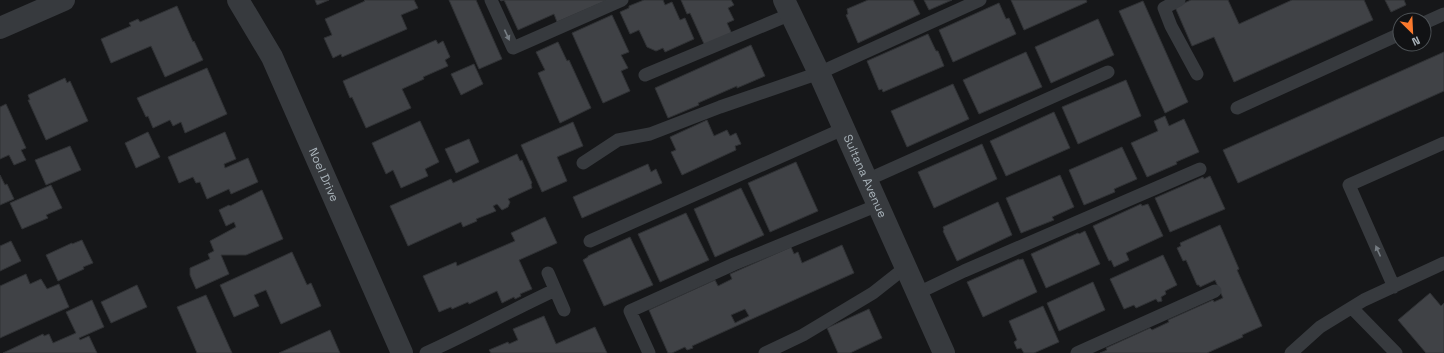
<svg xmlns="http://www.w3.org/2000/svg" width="1444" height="353" viewBox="0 0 1444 353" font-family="'Space Grotesk',sans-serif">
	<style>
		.building { fill: #404246; stroke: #303235; fill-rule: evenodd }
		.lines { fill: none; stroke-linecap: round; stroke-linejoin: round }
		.service { stroke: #373a3e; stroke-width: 13 }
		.minor { stroke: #373a3e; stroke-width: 22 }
		.oneway { fill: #757c82 }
		.labels { text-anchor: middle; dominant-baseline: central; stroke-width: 3.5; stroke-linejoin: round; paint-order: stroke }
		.street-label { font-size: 12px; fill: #a8b2b9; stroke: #111214 }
	</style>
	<rect width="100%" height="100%" fill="#161719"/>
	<path class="building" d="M315,0H329L317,5Z
		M364,0H414L418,8L401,15L407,29L342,57L341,54L333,58L324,38L332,35L325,19L365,1Z
		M449,0H476L502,59L479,69Z
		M500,0H608L557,22L554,14L518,30L504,0L501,1Z
		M644,0H663L665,5L672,2L680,20L685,18L694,39L665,52L663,48L656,51L647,47L639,30L630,34L620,12L629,8V6Z
		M681,0H731L734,5L728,8L734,20L727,23L732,34L705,46L690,13L687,14Z
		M868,0H913L920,14L858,43L846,15L848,14L847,9Z
		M924,0H952L929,10Z
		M1011,0H1086L1087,2L1024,30Z
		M1191,0H1228L1239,24L1292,0H1364L1373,20L1234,82L1214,37L1192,46L1175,7Z
		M1385,0H1404L1406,5L1391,12Z
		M1143,1L1188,102L1165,113L1119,11Z
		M999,3L1006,19L1009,18L1016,34L953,62L939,30Z
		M177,6L193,42L194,41L203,60L165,77L151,46L111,63L101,39L131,26L129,23L138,19L140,22Z
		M612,15L629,52L621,55L628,68L621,71L630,91L603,103L572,33Z
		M1098,19L1114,55L1051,83L1035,47Z
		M928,34L936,51H938L944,66L883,92L882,89L879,90L867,61Z
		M436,40L438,44L443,41L450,57L445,60L448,66L423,77L424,79L402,89L411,108L366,128L352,97L350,98L343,81Z
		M558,42L567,61L569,60L591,108L560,123L538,73L545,70L536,52Z
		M751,45L765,76L737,88V86L698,103L699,105L668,118L655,88Z
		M1026,52L1042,87L979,114L963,80Z
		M1444,52V91L1238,183L1223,150Z
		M474,64L483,84L461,95L451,74Z
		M207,68L227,114L185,133L181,122L173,126L170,120L153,128L148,116L146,117L137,98Z
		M65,78L67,83L70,81L88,121L46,140L28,100H30L28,95Z
		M1126,80L1141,116L1078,144L1062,107Z
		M953,84L969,119L907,147L891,111Z
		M6,104L26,148L21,150L26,160L14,165L9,155L0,159V107Z
		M1054,112L1070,148L1006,176L990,141Z
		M1165,116L1169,126L1184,119L1199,152L1176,162L1177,164L1147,177L1131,143L1158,131L1154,121Z
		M707,120L714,136L727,130L730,136L736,133L741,144L735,146L736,150L682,175L671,152L676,150L670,137Z
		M420,121L439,162L425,169L428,176L401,188L393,170L386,174L372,143Z
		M573,122L583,146L557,157L567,181L542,192L521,145Z
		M148,132L160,157L136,168L125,143Z
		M225,132L236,159L224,164L225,168L248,158L258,182L231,194L229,189L207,199L200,182L196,183L193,177L179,183L168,157Z
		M469,139L479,162L456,173L445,149Z
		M982,144L997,179L934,208L918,172Z
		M70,146L81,170L46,185L35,160Z
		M1122,147L1137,179L1114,189L1115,192L1084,205L1069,170Z
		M517,154L520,161L522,160L532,183L531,184L532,188L508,199L510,202L508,207L502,210L497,204L493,206L496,211L476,219L477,221L463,227L461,222L408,246L390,206L451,179L453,183Z
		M796,162L818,211L770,232L748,183Z
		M648,164L651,172L656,169L662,183L582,218L573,197Z
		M0,175L5,185L7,184L14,199L0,205Z
		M1060,175L1074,207L1052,217L1054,220L1021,233L1006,198Z
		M1210,176L1225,209L1170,232L1155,198L1203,177L1204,179Z
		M51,185L62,208L46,215L48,218L22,229L10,203Z
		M741,188L764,235L715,257L694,209Z
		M262,190L283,239L246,255H221L229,274L196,289L190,275V268L210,259L208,254L214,251L210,241L236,227L234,222L226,226L219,210L229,205L230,206Z
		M998,202L1012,235L957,261L943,231L944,230L943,227Z
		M1141,204L1142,206L1148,204L1163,236L1126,253L1129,260L1114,267L1111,260L1109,261L1093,226Z
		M686,213L709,260L660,282L638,234Z
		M545,217L557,243L519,260L532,289L520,294L521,296L515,299L514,297L502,303L497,291L469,304L468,302L452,309L451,307L439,312L423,276L456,262L457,266L515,241L511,233Z
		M1220,225L1239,269L1237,270L1262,326L1242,335L1243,337L1207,353H1100L1107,350L1106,348L1150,328L1152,330L1169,322L1168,320L1213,300L1214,302L1223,298L1215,280L1200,287L1199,285H1197L1186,260L1183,261L1177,248L1181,246L1180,243Z
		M1085,231L1100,264L1046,288L1031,254L1078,233L1079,234Z
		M630,237L653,285L604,306L583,260L588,257V256Z
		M82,240L93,263L83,267L84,269L58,281L46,255L72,243V244Z
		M11,241L21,261L0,271V246Z
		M842,245L854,273L692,346L693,348L687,350L685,347L672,353H668L649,310L715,280L718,286L732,279L730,274L791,247L794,254L798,252L802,263ZM745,309L749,316L735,323L731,315Z
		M292,252L307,285L311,283L321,306L281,324L266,290L254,295L259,306L234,317L220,285Z
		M1163,255L1177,285L1165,291L1166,294L1161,297L1162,301L1158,302L1156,299L1136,308L1134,305L1124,309L1110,279Z
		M1019,259V260L1023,259L1037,292L983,317L967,282Z
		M26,274L30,284L41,279L47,289L59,284L69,307L0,338V286Z
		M1093,282L1105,310L1059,331L1047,303Z
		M137,285L147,307L111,323L101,302Z
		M1430,293L1441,306L1444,303V353H1426L1398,320Z
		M206,295L232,353H197L177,307Z
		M92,300L104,327L79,338L80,340L89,336L97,353H3L43,334L44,336L49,334L53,343L76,333L66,312Z
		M1043,306L1059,342L1034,353H1024L1021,348L1017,349L1014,342L1017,340L1009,321Z
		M869,309L882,338L850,353H838L827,328Z
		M544,316L556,344L595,327L607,353H491L489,350L508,342L509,344L518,340L513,329Z
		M330,330L340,353H279Z"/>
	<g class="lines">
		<path class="service" d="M491,0L513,48L622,0
			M1179,0L1164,8L1171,26L1197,74
			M1424,23L1444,14
			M645,75L791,14
			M1237,108L1400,34
			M583,163L618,140L650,134L720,107L819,73L980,0
			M867,180L1108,72
			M590,241L843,129
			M548,273L564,310
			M1394,287L1349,185L1444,143
			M918,293L964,271L1200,169
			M1352,308L1396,353
			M426,353C470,333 512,310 555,290
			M649,353L630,311L734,264L878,205
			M765,353L803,335L873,293L906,267
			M1077,353L1215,291
			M1291,353L1320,327L1364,300L1444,263"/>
		<g class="minor">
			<path id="s1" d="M238,0L272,57L402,353"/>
			<path id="s2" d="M784,0L819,73L944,353"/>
			<path d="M0,28L64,0"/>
		</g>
	</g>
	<defs><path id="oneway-solid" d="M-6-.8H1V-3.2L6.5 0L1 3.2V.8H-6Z"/></defs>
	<g class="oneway">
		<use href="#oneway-solid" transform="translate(507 35) rotate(65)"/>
		<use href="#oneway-solid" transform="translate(1378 251) rotate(-114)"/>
	</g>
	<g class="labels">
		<g class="street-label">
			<text stroke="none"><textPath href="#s1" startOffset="195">Noel Drive</textPath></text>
			<text stroke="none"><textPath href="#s2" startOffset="194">Sultana Avenue</textPath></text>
		</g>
	</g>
	<g transform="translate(1412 32) rotate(156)"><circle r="19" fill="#111214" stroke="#4d5256"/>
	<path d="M0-3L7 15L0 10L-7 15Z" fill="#fa792d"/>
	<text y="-6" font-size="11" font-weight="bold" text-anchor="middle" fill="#a8b2b9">N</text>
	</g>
</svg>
